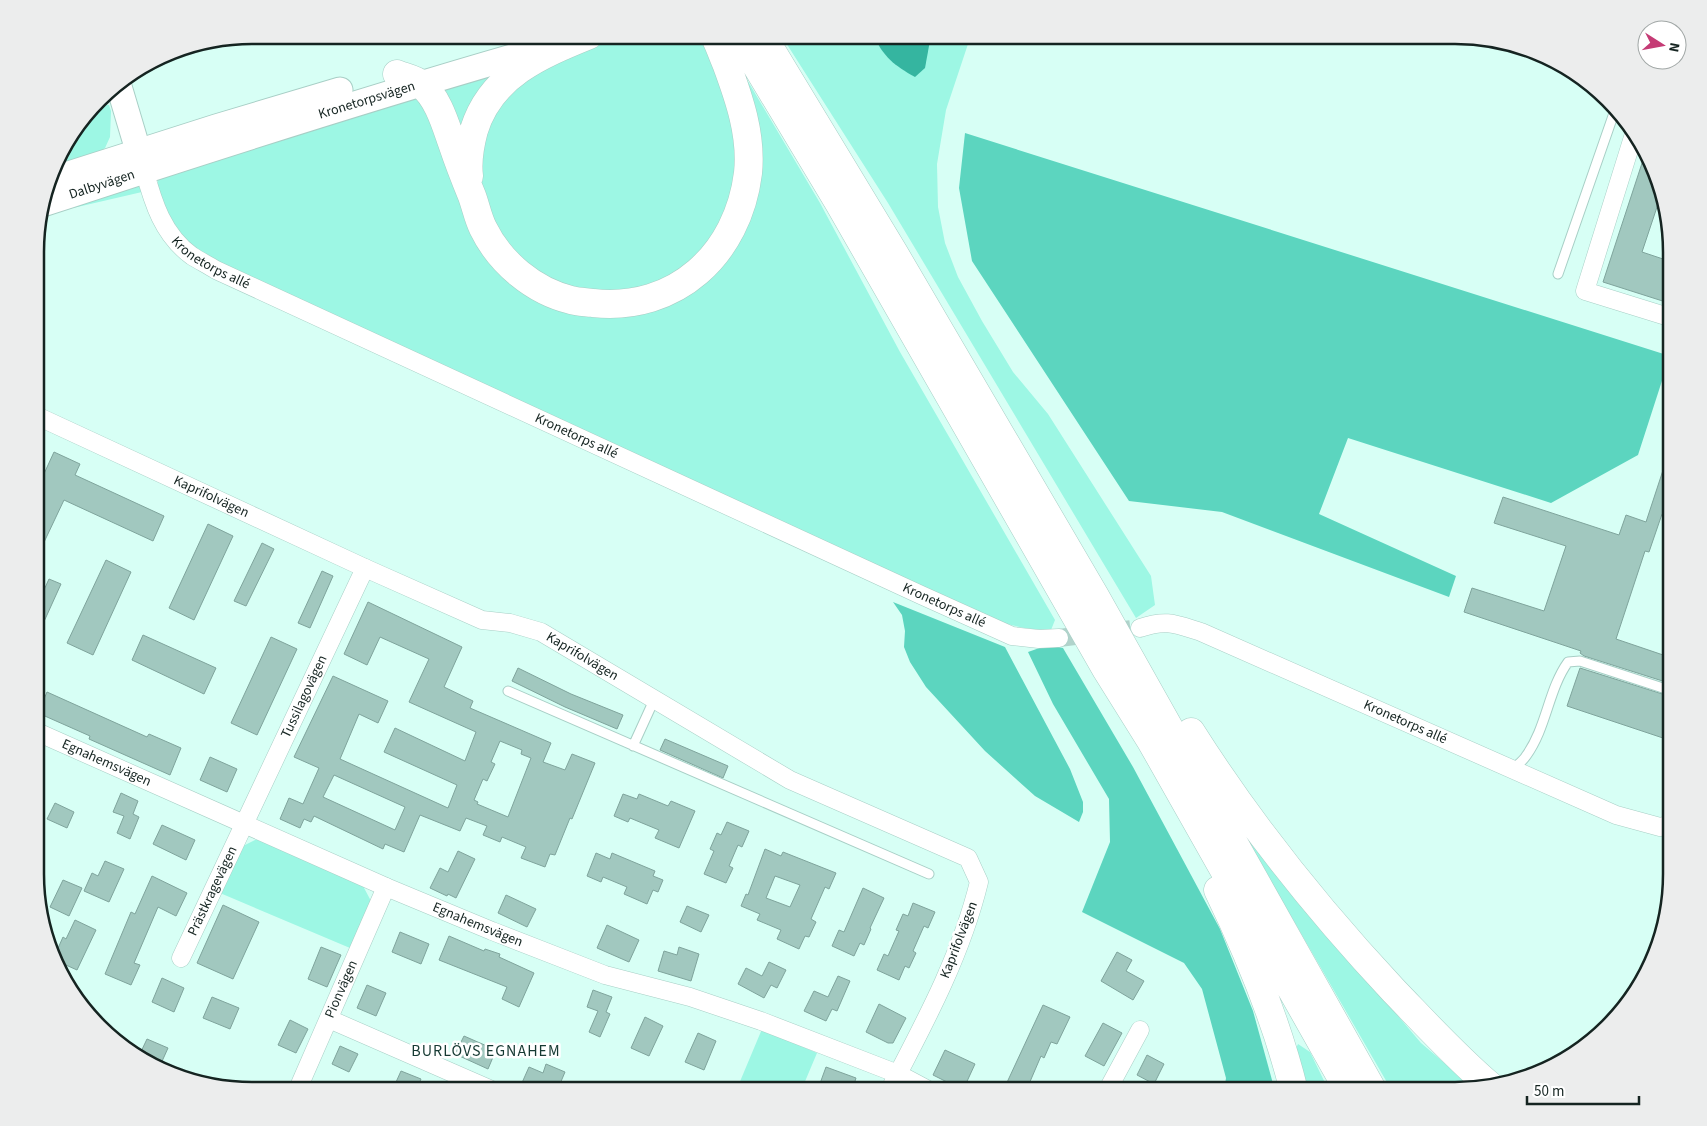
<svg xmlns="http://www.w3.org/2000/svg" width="1707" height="1126" viewBox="0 0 1707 1126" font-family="'Source Sans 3',sans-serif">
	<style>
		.green { fill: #9df7e4 }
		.forest { fill: #5cd5bf }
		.water { fill: #35b5a0 }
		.building { fill: #a1c8bf; stroke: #7fa49c; fill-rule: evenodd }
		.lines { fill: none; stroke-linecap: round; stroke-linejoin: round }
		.street-tunnel { stroke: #b0d3cb; stroke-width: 18; stroke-dasharray: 18 9; stroke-linecap: butt }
		.lane-casing { stroke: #a8cfc6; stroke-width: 11 }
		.street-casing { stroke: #a8cfc6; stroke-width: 19 }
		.secondary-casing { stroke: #a8cfc6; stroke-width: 27 }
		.highway-casing { stroke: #a8cfc6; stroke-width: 29 }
		.lane { stroke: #fff; stroke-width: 9 }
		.street { stroke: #fff; stroke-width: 18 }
		.secondary { stroke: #fff; stroke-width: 25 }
		.highway { stroke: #fff; stroke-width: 28 }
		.labels { text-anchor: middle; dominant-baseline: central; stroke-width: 5; stroke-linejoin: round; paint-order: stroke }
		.street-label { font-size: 14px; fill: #152421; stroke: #fff }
		.quarter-label { font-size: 16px; letter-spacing: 1px; fill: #163a33; stroke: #fff }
		.rim { fill: none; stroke: #152421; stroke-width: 2.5 }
	</style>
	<rect width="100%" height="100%" fill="#d7fff5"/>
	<path class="green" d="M633,35H703L734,109L736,198L700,260L645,292L559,288L506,248L479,186L480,144L508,90L565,55Z
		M781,35H971L946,110L937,164L938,207L945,243L958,277L982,321L1013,372L1048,414L1151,576L1155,605L1136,618L888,203Z
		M730,51L820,203L900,352L1055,620L1051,630C1030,630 1011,626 991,619L229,268C217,261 203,255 192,246C177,234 156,198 158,179L420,95L489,253L619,314L740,231Z
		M516,62L463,147L435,85Z
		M100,100L105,105H109L111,111L110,137L105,148L96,154L53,170L57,155Z
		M135,183L139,186L142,192L73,208L94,194Z
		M1232,814L1315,918L1421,1043L1475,1089L1469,1091H1392Z
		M257,839L363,886L371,901L350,948L220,893L241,847Z
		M762,1029L817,1053L801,1091H736Z
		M1298,1044L1310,1052L1329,1091H1303L1294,1053Z"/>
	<path class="forest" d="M965,133L1670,356L1638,455L1551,503L1348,438L1319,514L1456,576L1449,597L1222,512L1129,501L972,261L959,188Z
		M893,602L1005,647L1070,769L1083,802V812L1079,822L1035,796L985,751L926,687L910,662L904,647L905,631L902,615Z
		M1048,645L1063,648L1133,767L1220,929L1253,1011L1275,1091H1224L1226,1078L1202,989L1184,963L1082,912L1110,842L1109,799L1053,704L1028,652Z"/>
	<path class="water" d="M874,35H931L925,68L915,77C895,66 882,56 874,35Z"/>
	<path class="building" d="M1646,151L1660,198L1642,252L1672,262V304L1603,282Z
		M54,452L80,464L75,475L164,516L153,541L64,500L37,557V489Z
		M1669,452L1672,453V517L1662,514L1649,552L1645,551L1616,639L1672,658V684L1584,656L1580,653L1581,651L1464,612L1472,588L1544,611L1566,546L1494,523L1503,497L1619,535L1626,515L1646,522Z
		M208,524L233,536L194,620L169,608Z
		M262,543L274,549L246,606L234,601Z
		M106,560L131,572L93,655L67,643Z
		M322,571L333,576L310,628L298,623Z
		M49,579L61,584L37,637V605Z
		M368,602L462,647L444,687L473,701L470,708L551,743L543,762L565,770L572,754L595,763L572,819L570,818L555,855L550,854L545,867L521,858L526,847L502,837L500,842L483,835L487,826L466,818L460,831L420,815L404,852L385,844L383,849L314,816L311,822L304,819L300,828L280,819L289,798L303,804L319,768L294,757L333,676L388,701L378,723L359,714L340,759L448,808L457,785L384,752L395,728L465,761L476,732L409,702L429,659L380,637L367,665L344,654ZM500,741L522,750L521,754L531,758L508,817L477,804L478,802L474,800L483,779L487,781L495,764L491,762ZM334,775L405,807L395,830L323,797Z
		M143,635L216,668L204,694L132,660Z
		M271,637L297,649L257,735L231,723Z
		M518,668L571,694L623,715L617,729L565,707L512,681Z
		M1580,668L1672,697V741L1567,706Z
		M47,692L147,737L149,734L181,748L170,775L89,739L90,736L38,713Z
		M665,739L728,766L723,778L660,750Z
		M210,757L237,769L227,792L200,780Z
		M121,793L138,801L133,814L139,817L130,839L117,833L124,816L113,812Z
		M623,794L637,799L639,794L668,806L671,801L695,811L679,848L655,838L659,830L630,818L628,822L614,816Z
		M55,803L74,812L67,828L47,819Z
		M727,822L749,831L742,847L738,845L729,866L733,868L726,883L704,874L714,851L710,849L717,833L721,835Z
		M162,825L195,840L186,860L153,844Z
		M765,849L781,856L783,852L836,873L829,889L825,887L811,919L816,922L809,937L805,936L799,949L777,939L781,930L757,920L760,914L741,906L746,894L748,895ZM775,876L800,885L790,907L766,898Z
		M458,851L475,859L456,898L448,894L447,896L430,888L440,868L448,872Z
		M596,853L610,859L612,853L655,871L653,876L663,880L658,892L653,890L647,904L624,894L627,887L603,877L601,882L587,876Z
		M105,861L124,869L109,902L84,891L92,873L98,876Z
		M152,876L187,893L176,916L158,907L134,963L140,965L131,985L105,974L131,912L135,914Z
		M63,880L82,888L69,916L50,907Z
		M863,888L884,898L870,928L871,929L864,945L860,943L854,956L832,946L839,930L844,932Z
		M506,895L536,909L527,927L498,913Z
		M913,903L935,912L928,928L924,926L913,951L916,953L909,968L905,966L899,980L877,970L884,954L888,956L899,931L896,930L903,914L908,916Z
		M223,905L259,922L233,979L197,963Z
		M687,906L709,915L701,932L680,922Z
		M75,920L96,930L77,970L57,961L55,955L63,937L66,939Z
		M607,925L639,940L629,962L597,948Z
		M400,932L429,944L421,964L392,952Z
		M449,936L484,951L485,949L500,954L499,957L534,973L519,1007L502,999L507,987L439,960Z
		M321,947L341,955L327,987L308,979Z
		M679,947L699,954L691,981L658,971L664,951L677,955Z
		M1117,952L1132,960L1126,971L1144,981L1133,1000L1101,981Z
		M769,962L786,970L777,988L771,985L764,998L738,984L746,968L762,976Z
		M838,976L850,981L837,1011L832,1009L826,1021L804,1011L814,991L828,997Z
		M162,978L184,988L174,1012L152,1002Z
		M367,985L386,993L376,1016L357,1008Z
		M593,990L612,997L606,1012L610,1014L600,1037L589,1032L598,1011L587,1007Z
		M212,997L239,1008L230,1029L203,1018Z
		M879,1004L906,1018L893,1043H888L866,1032Z
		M1043,1005L1070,1017L1057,1044L1051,1042L1044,1058L1041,1056L1026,1091H1003Z
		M645,1017L663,1026L649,1056L631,1048Z
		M290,1020L308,1029L296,1053L278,1045Z
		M1103,1023L1122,1033L1104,1066L1085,1056Z
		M698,1033L716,1041L704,1070L685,1062Z
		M464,1036L496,1050L488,1069L455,1054Z
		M147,1039L168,1048L159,1068L138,1058Z
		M340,1046L358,1054L349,1072L332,1064Z
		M945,1050L975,1064L963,1090L933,1075Z
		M1147,1055L1164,1064L1154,1084L1137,1075Z
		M546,1064L565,1072L557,1091H533L521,1085L529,1067L543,1073Z
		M826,1067L856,1078L852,1091H825L818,1089Z
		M401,1071L421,1079L416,1091H392Z"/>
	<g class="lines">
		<path class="street-tunnel" d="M1059,638L1140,628"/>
		<g class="lane-casing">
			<path id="lane" d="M1558,274L1614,113
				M508,691L929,874
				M633,746L654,700
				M1512,770C1517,765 1523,761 1526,756C1547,727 1548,690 1568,662L1580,661L1672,691"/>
		</g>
		<g class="street-casing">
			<g id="street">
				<path d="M1634,134L1585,291L1672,318"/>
				<path id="s1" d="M144,169C153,203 163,235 192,256C200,261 208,265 216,270L921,595L1012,636L1039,639L1059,638"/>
				<path id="s2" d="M37,416L365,568L482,620L510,623L541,632L790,780L968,858L979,882C961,956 924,1024 889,1091"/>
				<path id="s3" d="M1140,628C1167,619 1175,624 1201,632L1616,815L1660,827L1672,824"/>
				<path id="s4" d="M37,732L386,887L492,931L605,975L690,997L761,1021L898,1074L930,1091"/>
				<path id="s5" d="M181,958L365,568"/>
				<path d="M329,1019L494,1091"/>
				<path id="s6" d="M297,1091L386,887"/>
				<path d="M1107,1091L1140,1030"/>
			</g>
		</g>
		<g class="secondary-casing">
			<g id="secondary">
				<path d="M118,83L143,167"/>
				<path d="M50,180L216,127L340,90"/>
				<path id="s7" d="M43,204C210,149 377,95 547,47"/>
			</g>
		</g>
		<g class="highway-casing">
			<path id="highway" d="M738,35L839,203L1106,669L1151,741L1349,1091
				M762,35L894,253L1095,596L1373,1091
				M397,74C404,77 415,79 421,84C438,98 445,123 452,143C458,161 465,179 472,196C476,207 478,218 483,228C500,263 534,291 571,300C578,302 586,302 593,303C676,312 738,254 748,173C752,135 739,98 726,63C722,54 719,44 714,35
				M469,176C467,160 470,145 474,130C491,75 540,55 589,35
				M1191,732C1250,825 1319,911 1394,991C1425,1023 1455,1056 1489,1085
				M1218,890C1249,954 1277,1022 1294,1091"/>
		</g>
		<use href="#lane" class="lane"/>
		<use href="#street" class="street"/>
		<use href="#secondary" class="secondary"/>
		<use href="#highway" class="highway"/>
	</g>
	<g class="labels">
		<g class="street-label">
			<text stroke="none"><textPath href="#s7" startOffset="340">Kronetorpsvägen</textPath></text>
			<text stroke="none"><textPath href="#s7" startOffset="62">Dalbyvägen</textPath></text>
			<text stroke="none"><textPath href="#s1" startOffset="121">Kronetorps allé</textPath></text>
			<text stroke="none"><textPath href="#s1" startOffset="526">Kronetorps allé</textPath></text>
			<text stroke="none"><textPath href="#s2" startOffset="192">Kaprifolvägen</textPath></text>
			<text stroke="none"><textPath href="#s1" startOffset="931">Kronetorps allé</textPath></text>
			<text stroke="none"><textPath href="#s2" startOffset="598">Kaprifolvägen</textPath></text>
			<text stroke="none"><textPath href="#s5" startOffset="289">Tussilagovägen</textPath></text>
			<text stroke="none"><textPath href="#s3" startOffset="286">Kronetorps allé</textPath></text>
			<text stroke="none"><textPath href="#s4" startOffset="76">Egnahemsvägen</textPath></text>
			<text stroke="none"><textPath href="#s5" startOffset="74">Prästkragevägen</textPath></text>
			<text stroke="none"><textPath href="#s4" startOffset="481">Egnahemsvägen</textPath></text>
			<text transform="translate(959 940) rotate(-69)">Kaprifolvägen</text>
			<text stroke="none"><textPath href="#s6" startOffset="111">Pionvägen</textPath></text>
		</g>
		<g class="quarter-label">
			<text x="486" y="1051">BURLÖVS EGNAHEM</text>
		</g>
	</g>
	<path d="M0 0H1707V1126H0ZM252 44H1455A208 208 0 0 1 1663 252V874A208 208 0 0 1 1455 1082H252A208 208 0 0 1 44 874V252A208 208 0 0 1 252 44Z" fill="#eceded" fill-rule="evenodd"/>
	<path class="rim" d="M252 44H1455A208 208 0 0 1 1663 252V874A208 208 0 0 1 1455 1082H252A208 208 0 0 1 44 874V252A208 208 0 0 1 252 44Z"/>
	<g transform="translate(1662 45) rotate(101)"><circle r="24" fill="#ffffff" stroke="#a1a7a6"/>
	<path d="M0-4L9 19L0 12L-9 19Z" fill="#c53b75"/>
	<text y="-8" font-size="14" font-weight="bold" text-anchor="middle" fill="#152421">N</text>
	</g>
	<path d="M1527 1096v8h112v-8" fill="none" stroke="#152421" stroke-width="2.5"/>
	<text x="1534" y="1096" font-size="15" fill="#152421" stroke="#ffffff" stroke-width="4" paint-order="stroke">50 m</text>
</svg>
